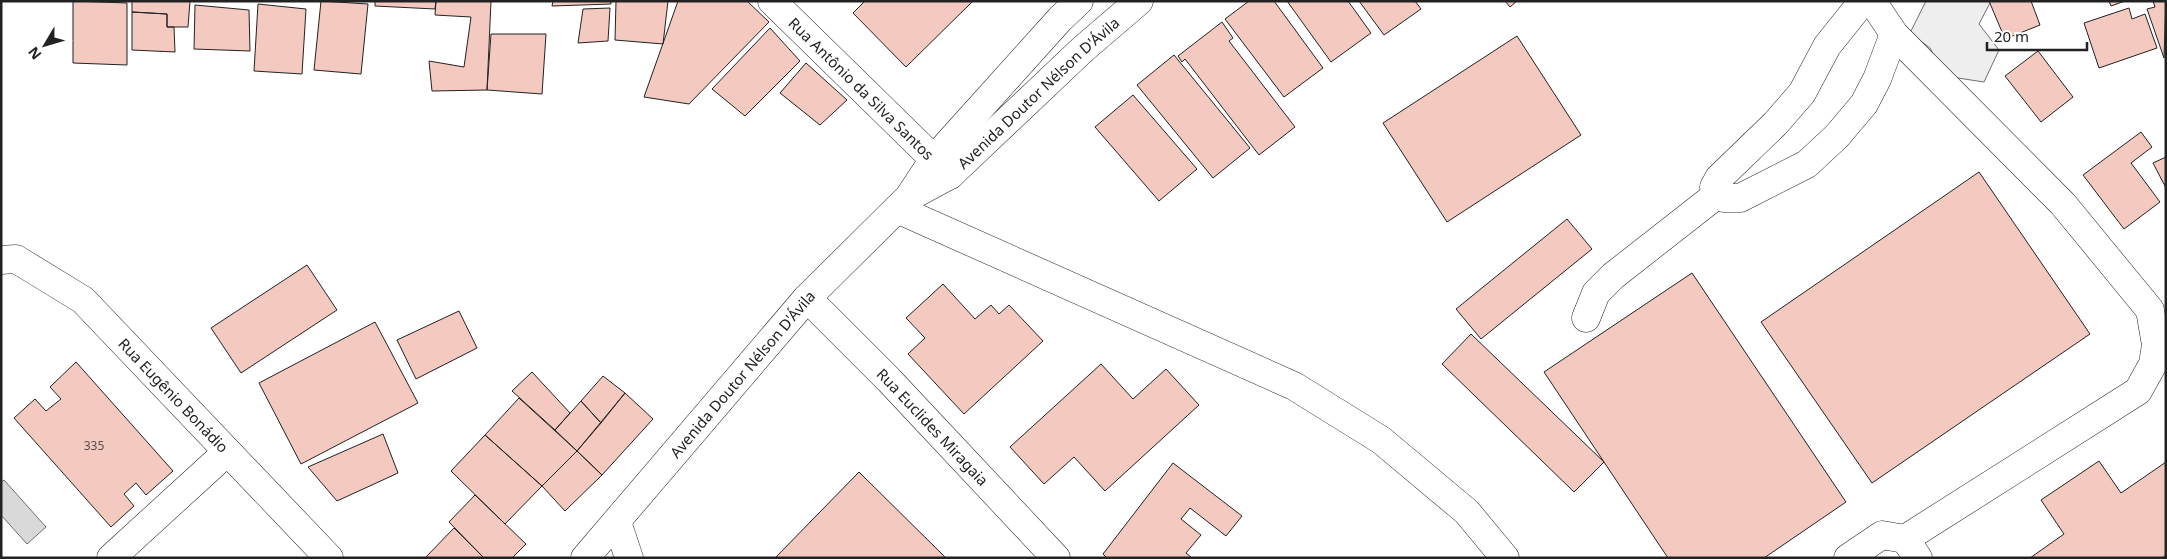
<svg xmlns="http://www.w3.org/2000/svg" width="2167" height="559" viewBox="0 0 2167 559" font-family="'Noto Sans',sans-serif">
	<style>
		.green { fill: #eee; stroke: #6f6f6f }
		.water { fill: #d9d9d9; stroke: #6f6f6f }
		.building { fill: #f3c9c0; stroke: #222 }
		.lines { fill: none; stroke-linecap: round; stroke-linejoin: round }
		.minor-casing { stroke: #222; stroke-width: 29 }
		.major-casing { stroke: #222; stroke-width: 29 }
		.minor { stroke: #fff; stroke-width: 28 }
		.major { stroke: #fff; stroke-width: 28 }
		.labels { text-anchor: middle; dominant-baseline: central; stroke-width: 4; stroke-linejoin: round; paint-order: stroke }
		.number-label { font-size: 12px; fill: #564c4a }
		.street-label { font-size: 15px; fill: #222; stroke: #fff }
	</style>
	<rect width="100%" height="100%" fill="#fff"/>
	<path class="green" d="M1926,1H1991L1979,24L1999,50L1984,82L1945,76L1930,48L1910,33Z"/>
	<path class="water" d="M4,480L46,527L27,544L1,515V482Z"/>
	<path class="building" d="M73,1L127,3V65L73,63Z
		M132,1H190L188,27H167V14L132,12Z
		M321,1L368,4L361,74L314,70Z
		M375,1H436L435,9L375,6Z
		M436,1H491L487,90L432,91L429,61L464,67L471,17L435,15Z
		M553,1H611V4L552,6Z
		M616,1H668L663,44L615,40Z
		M678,1H747L769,22L689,104L644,97Z
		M865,1H973L906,67L853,13Z
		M1249,1H1274L1323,68L1284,97L1225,19Z
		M1287,1H1348L1371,33L1331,62Z
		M1359,1H1415L1421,9L1384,35Z
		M1505,1H1517L1510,7Z
		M1989,1H2031L2040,25L2005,39Z
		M2109,1H2125L2111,6Z
		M2153,1H2166L2164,58L2147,9L2155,7Z
		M258,4L306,9L302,74L254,71Z
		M195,5L249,10L250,51L194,49Z
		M610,8L608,41L578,43L583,9Z
		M2129,8L2132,19L2145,14L2157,48L2099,68L2084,23Z
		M132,12L167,14V27H174L175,52L132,50Z
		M1222,22L1233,38L1229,41L1295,127L1259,155L1185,59L1182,62L1178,56Z
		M770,28L800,61L745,116L712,89Z
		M491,34H546L542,94L487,90Z
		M1517,36L1581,135L1447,222L1383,123Z
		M2038,51L2073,97L2041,122L2005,76Z
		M1174,55L1250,148L1213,178L1137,85Z
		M806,63L847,100L820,125L780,93Z
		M1133,95L1197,169L1159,201L1095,127Z
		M2141,132L2152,147L2131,163L2160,202L2124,229L2083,175Z
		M2166,157V188L2153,163Z
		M1979,172L2090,334L1872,483L1761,322Z
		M1567,219L1592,249L1481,339L1456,309Z
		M307,265L337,310L241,373L211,328Z
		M1692,273L1846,502L1764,558H1668L1544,372Z
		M943,284L975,319L991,305L999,314L1009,305L1043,341L964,414L908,354L925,338L906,318Z
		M459,311L477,348L416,379L397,340Z
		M375,322L418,403L301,464L259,383Z
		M1471,334L1604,462L1574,492L1442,364Z
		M76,362L173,471L146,495L136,483L124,494L134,506L111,527L14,418L35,399L46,411L61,399L50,387Z
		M1101,364L1133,399L1166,369L1199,405L1105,491L1074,457L1044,484L1010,447Z
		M532,372L570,413L555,430L512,391Z
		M603,376L625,393L601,423L581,401Z
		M625,393L653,419L602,475L577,451Z
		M519,398L577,451L542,486L485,435Z
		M581,401L601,423L577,451L555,430Z
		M383,434L398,473L337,501L308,467Z
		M485,435L542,486L505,524L451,471Z
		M577,451L602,475L565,511L542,486Z
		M2099,461L2121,493L2166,462V555L2162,558H2030L2064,534L2041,500Z
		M1173,463L1242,516L1226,536L1190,508L1181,519L1201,535L1186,553L1192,558H1107L1103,554Z
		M859,472L946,558H775Z
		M475,495L526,544L512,558H484L449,522Z
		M454,528L484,558H425Z"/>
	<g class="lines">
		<g class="minor-casing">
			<g id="minor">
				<path id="s1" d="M772,1L950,175"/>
				<path d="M1863,1L1827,46L1802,93L1775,124L1719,178L1714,187L1724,198H1740L1807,164L1837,136L1864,104L1877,79L1894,34"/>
				<path d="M1872,1L1894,34L2063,204L2150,310L2156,345L2153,364L2138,391L1905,539L1918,558"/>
				<path d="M897,209L1294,386L1381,440L1467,512L1505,558"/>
				<path id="s2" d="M1,260L16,259L83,300L329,558"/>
				<path id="s3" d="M807,298L889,380L1056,558"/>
				<path d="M1586,318L1596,293L1613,276L1719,193"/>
				<path d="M617,522L629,558"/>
				<path d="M111,558L227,452"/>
				<path d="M1848,558L1882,535L1905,539"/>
			</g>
		</g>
		<g class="major-casing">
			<g id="major">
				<path id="s4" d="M911,196L950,175L1083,49L1139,1"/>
				<path id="s5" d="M585,558L807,298L909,197L934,159L1060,19L1079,1"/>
			</g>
		</g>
		<use href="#minor" class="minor"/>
		<use href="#major" class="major"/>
	</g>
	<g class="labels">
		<g class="number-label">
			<text x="94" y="445">335</text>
		</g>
		<g class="street-label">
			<text stroke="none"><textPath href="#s1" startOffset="125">Rua Antônio da Silva Santos</textPath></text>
			<text stroke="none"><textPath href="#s4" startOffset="165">Avenida Doutor Nélson D'Ávila</textPath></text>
			<text stroke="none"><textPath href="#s5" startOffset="242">Avenida Doutor Nélson D'Ávila</textPath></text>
			<text stroke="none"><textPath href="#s2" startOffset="225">Rua Eugênio Bonádio</textPath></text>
			<text stroke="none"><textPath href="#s3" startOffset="180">Rua Euclides Miragaia</textPath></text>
		</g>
	</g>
	<rect width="2167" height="559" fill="none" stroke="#222222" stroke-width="5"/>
	<g transform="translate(45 45) rotate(232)" stroke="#ffffff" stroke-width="4" paint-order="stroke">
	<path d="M0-4L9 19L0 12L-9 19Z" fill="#222222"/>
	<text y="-8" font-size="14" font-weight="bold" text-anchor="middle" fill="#222222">N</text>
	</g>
	<path d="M1987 42v8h100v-8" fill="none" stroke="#222222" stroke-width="2.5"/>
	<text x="1994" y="42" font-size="15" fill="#222222" stroke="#ffffff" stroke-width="4" paint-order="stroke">20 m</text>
</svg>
